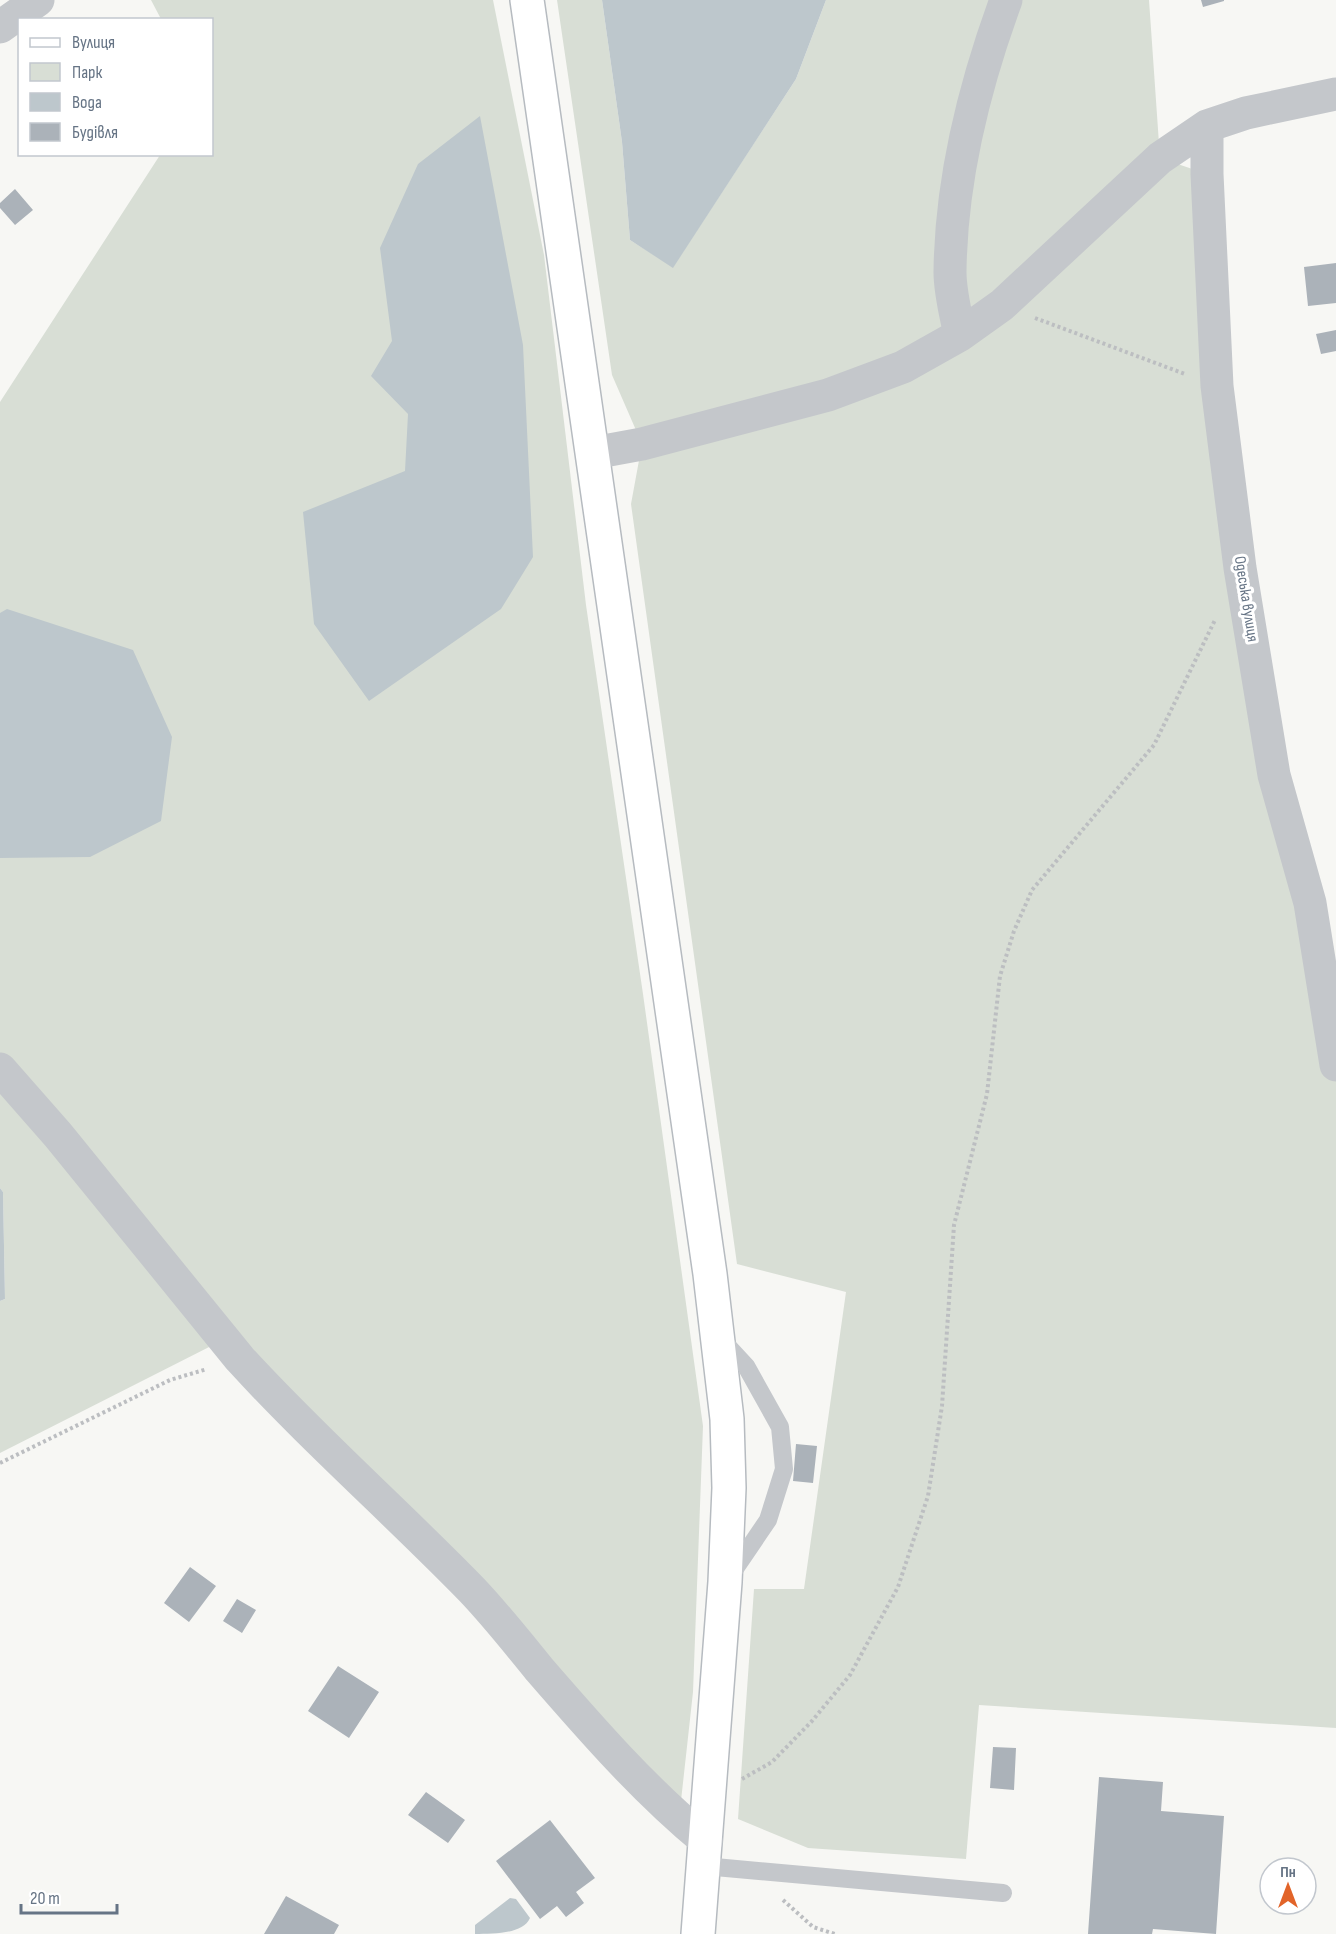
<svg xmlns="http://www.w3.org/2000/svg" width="1336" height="1934" viewBox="0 0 1336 1934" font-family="'Sofia Sans Condensed',sans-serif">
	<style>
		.green { fill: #d8ded5 }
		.water { fill: #bdc7cc }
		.building { fill: #abb2b9 }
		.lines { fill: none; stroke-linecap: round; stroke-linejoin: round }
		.secondary-casing { stroke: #b6bbc0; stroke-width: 36 }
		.path { stroke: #bcbec1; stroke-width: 4; stroke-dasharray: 3 3; stroke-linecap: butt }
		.lane { stroke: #c4c7cb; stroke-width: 18 }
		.street { stroke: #c4c7cb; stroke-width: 33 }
		.secondary { stroke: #fff; stroke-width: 33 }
		.labels { text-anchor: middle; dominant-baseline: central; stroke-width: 6; stroke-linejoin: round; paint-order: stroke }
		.street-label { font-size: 16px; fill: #667485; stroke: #fff }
	</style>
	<rect width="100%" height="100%" fill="#f7f7f4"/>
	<path class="green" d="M151,0H493L544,255L586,605L643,994L703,1426L693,1692L679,1819L219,1342L0,1453V1301L5,1299L3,1192L0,1188V402L160,155L212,154V20L161,19Z
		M557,0H602L622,142L630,240L673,267L796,79L826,0H1149L1160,158L1207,174L1217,386L1336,1065V1728L979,1705L966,1859L808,1848L738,1819L754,1589H804L846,1292L737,1264L631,504L642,444L612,375Z"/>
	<path class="water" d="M602,0H826L796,79L673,268L630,240L622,142Z
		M480,116L523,345L533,557L501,609L369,701L314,624L303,512L405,471L408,414L371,376L392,341L380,248L418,164Z
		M7,609L133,650L172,737L161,821L90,857L0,858V613Z
		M0,1188L3,1192L5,1299L0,1301Z
		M510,1898L516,1899L530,1918C523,1934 494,1934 475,1934V1925Z"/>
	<path class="building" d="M1201,0H1224V1L1203,7Z
		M15,189L33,210L15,225L0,208V203Z
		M1336,263V303L1308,306L1304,267Z
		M1336,330V351L1321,354L1316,334Z
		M796,1444L817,1446L813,1483L793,1481Z
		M190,1567L216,1586L189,1622L164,1603Z
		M237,1599L256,1610L242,1633L223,1621Z
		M338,1666L379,1692L349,1738L308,1711Z
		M993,1747L1016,1748L1014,1790L990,1788Z
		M1099,1777L1163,1782L1161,1811L1224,1816L1216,1934L1153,1929L1152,1934H1088Z
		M426,1792L465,1820L448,1843L408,1815Z
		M550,1820L595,1878L576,1892L584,1903L566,1917L557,1906L540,1919L496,1861Z
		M286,1896L339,1925L334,1934H264Z"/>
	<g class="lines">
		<g class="secondary-casing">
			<path id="secondary" d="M527,0L710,1274L727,1419L729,1488L725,1582L698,1934"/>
		</g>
		<path class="path" d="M1035,318L1185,374
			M0,1463L170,1380L207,1369
			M742,1779L772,1762L812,1721L850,1675L898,1587L928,1496L942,1406L954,1225L987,1094L1000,976L1014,931L1032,890L1154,745L1215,620
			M783,1900L813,1927L835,1934"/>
		<path class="lane" d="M721,1339L746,1366L780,1427L784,1469L768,1520L730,1576
			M704,1866L1003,1893"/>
		<path class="street" d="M0,27L38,0
			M1207,126V174L1217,386L1240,568L1274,775L1310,903L1336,1065
			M960,335C956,315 950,293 950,272C951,179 974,87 1006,0
			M593,453L642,444L828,395L903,367L960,335L1002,305L1160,158L1207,126L1246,113L1336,94
			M0,1069L58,1135L240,1359C313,1439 395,1511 471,1589C495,1614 517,1642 539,1669C591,1729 645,1791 706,1841"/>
		<use href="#secondary" class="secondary"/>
	</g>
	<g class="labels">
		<g class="street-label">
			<text transform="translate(1246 599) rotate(81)">Одеська вулиця</text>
		</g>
	</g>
	<rect x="18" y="18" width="195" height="138" fill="#ffffff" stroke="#c2c7ce" stroke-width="1.5"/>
	<rect x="30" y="38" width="30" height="9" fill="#ffffff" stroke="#c2c7ce" stroke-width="1.5"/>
	<text x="72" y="48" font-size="18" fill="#667485">Вулиця</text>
	<rect x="30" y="63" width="30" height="18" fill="#d8ded5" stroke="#c2c7ce" stroke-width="1.5"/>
	<text x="72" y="78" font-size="18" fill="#667485">Парк</text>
	<rect x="30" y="93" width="30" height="18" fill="#bdc7cc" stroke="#c2c7ce" stroke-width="1.5"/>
	<text x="72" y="108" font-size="18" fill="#667485">Вода</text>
	<rect x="30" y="123" width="30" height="18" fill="#abb2b9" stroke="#c2c7ce" stroke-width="1.5"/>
	<text x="72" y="138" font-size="18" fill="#667485">Будівля</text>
	<g transform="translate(1288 1886)"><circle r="28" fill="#ffffff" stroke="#c2c7ce" stroke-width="1.5"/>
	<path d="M0-4.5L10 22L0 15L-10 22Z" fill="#e26429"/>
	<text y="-9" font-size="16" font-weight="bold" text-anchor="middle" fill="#667485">Пн</text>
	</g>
	<path d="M21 1904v9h96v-9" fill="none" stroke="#667485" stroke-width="3"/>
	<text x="30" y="1904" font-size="18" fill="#667485" stroke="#ffffff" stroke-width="4.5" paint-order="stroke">20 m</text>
</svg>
